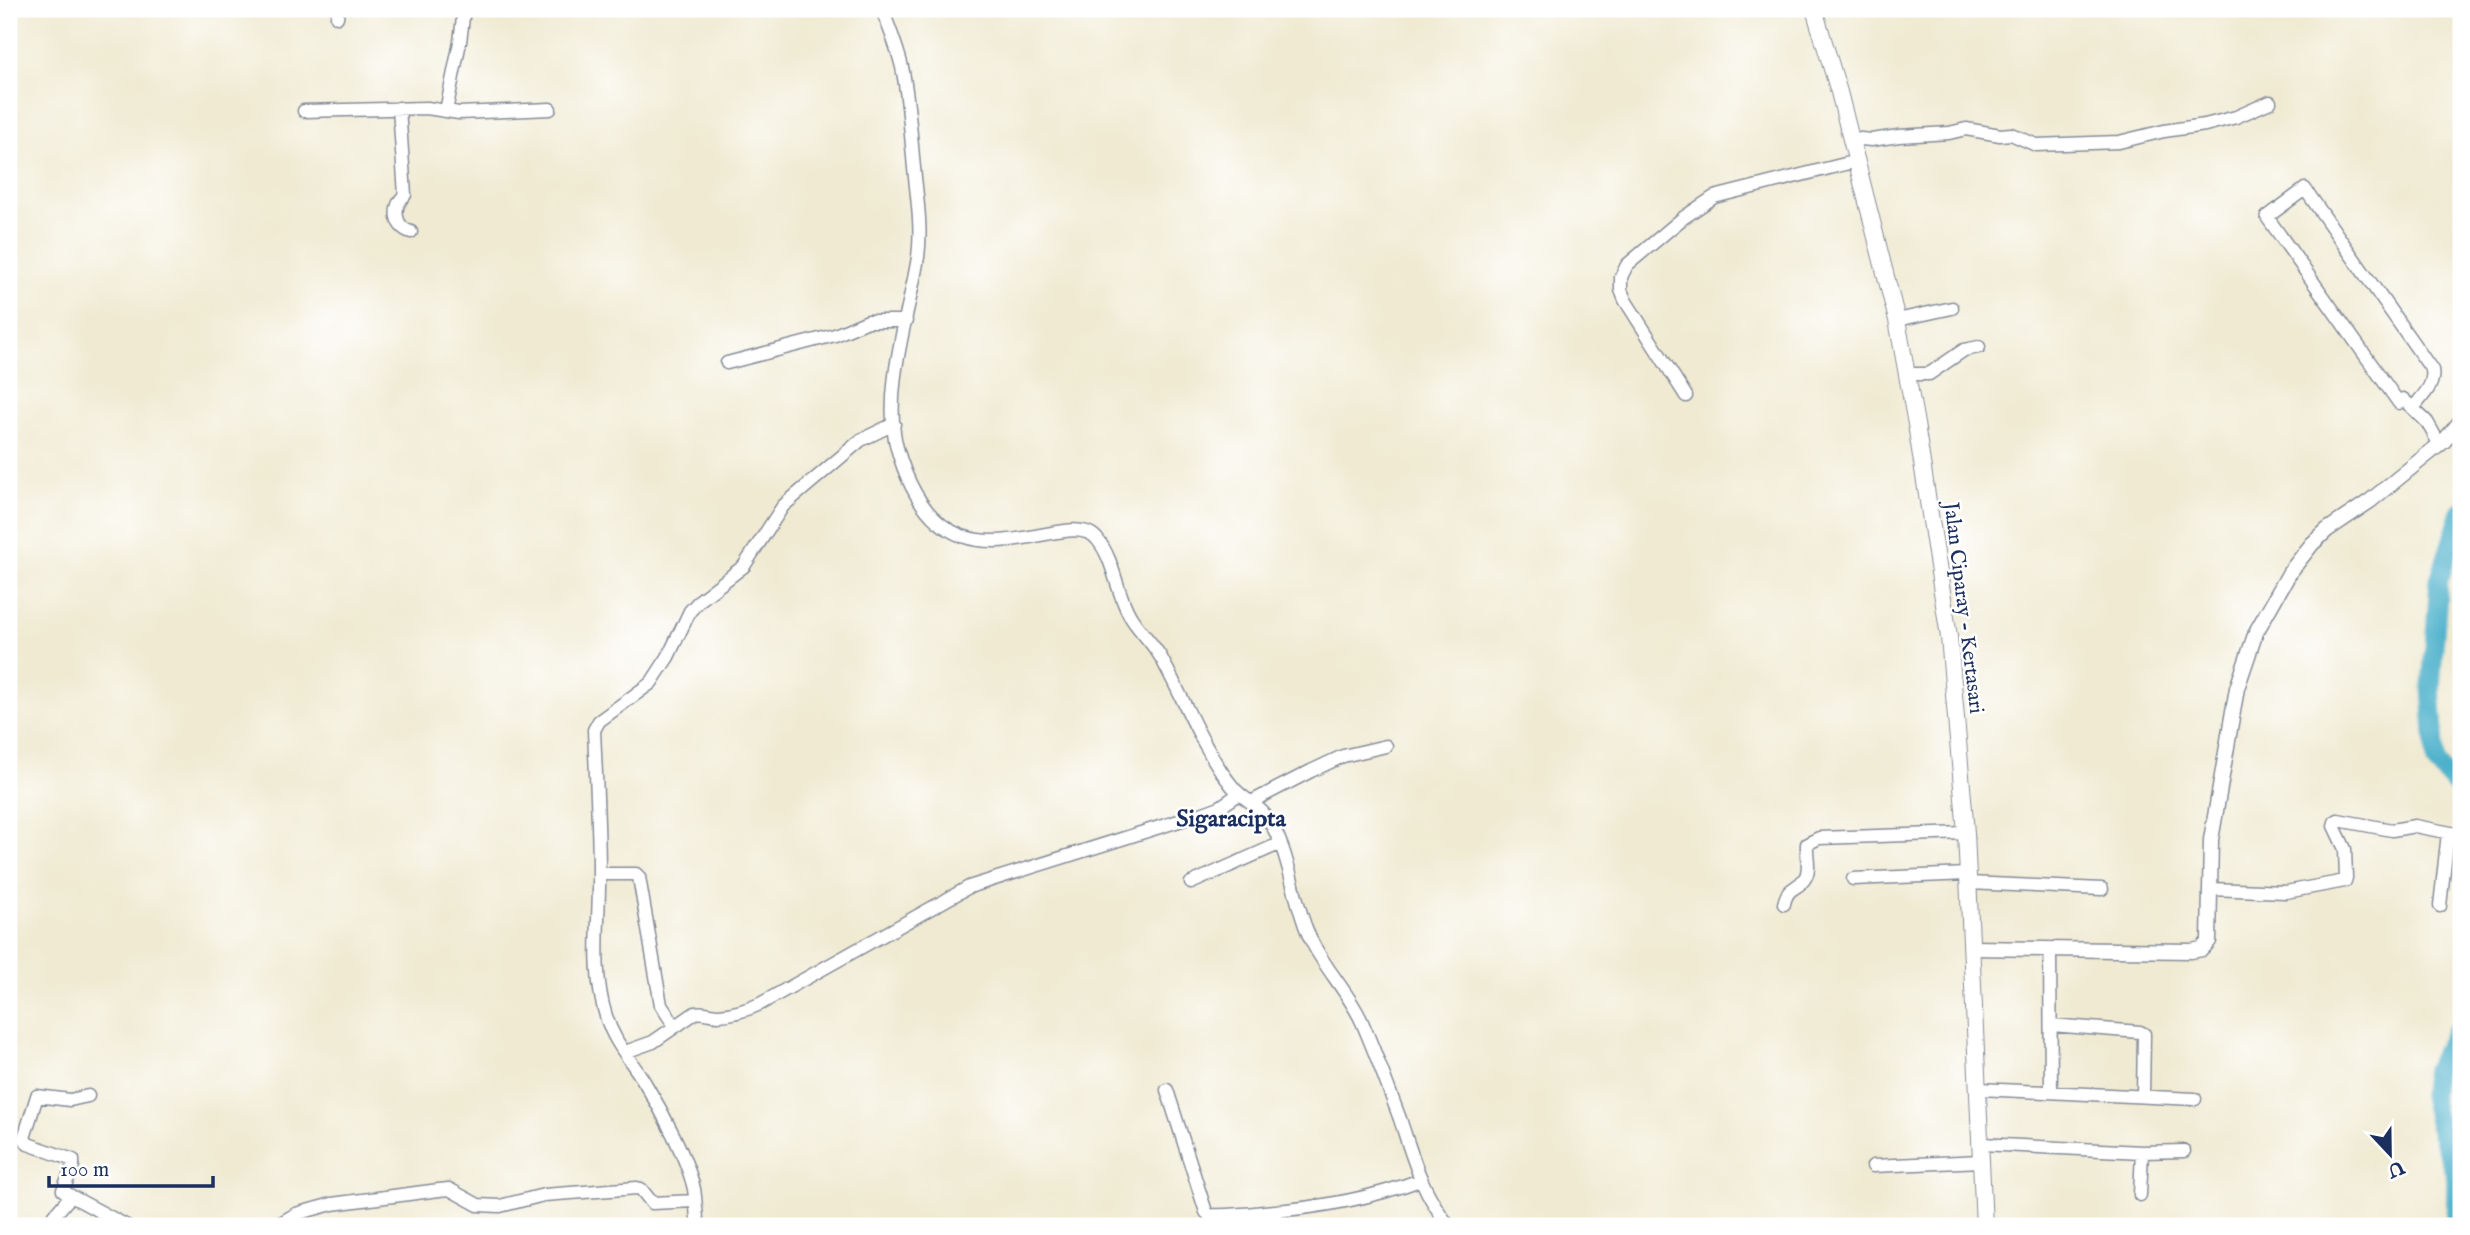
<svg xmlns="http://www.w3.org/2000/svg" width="2470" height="1235" viewBox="0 0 2470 1235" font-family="'IM FELL English',serif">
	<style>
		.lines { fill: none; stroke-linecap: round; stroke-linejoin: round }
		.river { stroke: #4bb0ca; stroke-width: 19 }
		.minor-casing { stroke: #868c98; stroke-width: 15 }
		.tertiary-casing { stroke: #868c98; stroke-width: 17 }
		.secondary-casing { stroke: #868c98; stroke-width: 18 }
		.minor { stroke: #fff; stroke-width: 12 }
		.tertiary { stroke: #fff; stroke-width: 14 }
		.secondary { stroke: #fff; stroke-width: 16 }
		.labels { text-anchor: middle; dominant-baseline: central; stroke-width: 5; stroke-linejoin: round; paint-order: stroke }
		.street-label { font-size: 21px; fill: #1b2f5e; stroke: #fff }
		.quarter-label { font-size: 24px; font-weight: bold; fill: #1b2f5e; stroke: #fff }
	</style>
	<rect width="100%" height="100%" fill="#fff"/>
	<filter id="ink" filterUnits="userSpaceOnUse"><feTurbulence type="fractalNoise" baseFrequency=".0143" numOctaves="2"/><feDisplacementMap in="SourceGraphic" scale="14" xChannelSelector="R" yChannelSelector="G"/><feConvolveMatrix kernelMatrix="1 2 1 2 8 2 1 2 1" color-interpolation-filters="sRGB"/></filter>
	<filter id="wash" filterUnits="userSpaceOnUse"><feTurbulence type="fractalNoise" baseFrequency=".00686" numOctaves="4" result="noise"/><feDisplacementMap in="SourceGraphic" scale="28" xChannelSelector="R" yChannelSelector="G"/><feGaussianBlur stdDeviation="1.57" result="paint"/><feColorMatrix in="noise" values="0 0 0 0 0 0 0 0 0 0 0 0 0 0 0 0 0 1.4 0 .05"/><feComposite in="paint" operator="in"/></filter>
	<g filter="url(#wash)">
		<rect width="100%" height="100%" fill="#f0ead2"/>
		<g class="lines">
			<path class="river" d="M2461,512L2439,580L2431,688L2436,763L2461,791
				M2455,1226L2456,1177L2438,1125L2431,1095L2435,1070L2455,1032L2461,1031"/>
		</g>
	</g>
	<g filter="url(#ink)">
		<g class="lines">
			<g class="minor-casing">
				<path id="minor" d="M882,9C890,30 899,51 903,72C909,104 911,136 914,168C917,198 922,228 918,257C909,314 882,392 897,448C944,613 1066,500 1097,539C1114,559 1116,591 1129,614C1137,629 1151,641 1160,656C1184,698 1201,747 1232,786C1241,798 1255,803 1265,815C1291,848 1292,902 1311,940C1325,969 1349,993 1362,1022C1376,1054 1388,1087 1400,1119C1414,1161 1421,1190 1449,1226
					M337,17L338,9
					M399,108L405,195C392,206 394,227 411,232
					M304,111L427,108L459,113L550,109
					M446,111L460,42L464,9
					M1851,138L1871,140L1899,136L1949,133L1966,129L2000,135L2011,134L2036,145L2119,142L2164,131L2205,125L2236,117L2270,102
					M1897,320L1952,308
					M727,363L835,335L868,321H906
					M1907,374H1929L1964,350L1979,347
					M1686,396L1625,300L1621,290V277L1627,265L1683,218L1714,197L1857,161
					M2413,408C2422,396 2435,386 2432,370L2305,189L2267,217L2399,403L2403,399L2427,422L2440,445
					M1251,802L1311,771L1343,756L1386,746
					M599,874H636L639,877L661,1005L674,1025
					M1853,879L1967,874
					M1191,883L1279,844
					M1968,883L2102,889
					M2211,889L2286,892L2345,881L2346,878L2345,849L2334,826L2335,822L2338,820L2392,830L2415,826L2461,835
					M1784,904C1788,885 1797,891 1805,878C1811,869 1806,855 1807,844L1819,838L1966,833
					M2440,906L2448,833
					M2050,950L2051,1092
					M2051,1025L2140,1032L2144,1034L2143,1096
					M625,1052L653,1042L695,1013C703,1011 710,1015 719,1015C733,1014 747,1010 760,1004L969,887L1201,814L1220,807L1239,794
					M1979,1089L2195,1099
					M1167,1090L1206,1212L1209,1215C1228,1216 1246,1214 1264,1212C1317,1208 1370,1199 1420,1180
					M1981,1144L2142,1152L2184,1151
					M1873,1166L1981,1161
					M2140,1195L2142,1152
					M71,1196L63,1190L73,1166V1160L28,1144L24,1138L37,1096L70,1100L88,1096
					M45,1226L71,1196L127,1226
					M276,1226L296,1214L332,1204L439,1190L449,1189L478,1205L500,1206L544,1195L637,1188L641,1189L652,1203L695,1201
					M698,1226C696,1214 696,1201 694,1189C687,1158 662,1111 645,1083C631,1060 614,1043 606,1016C591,970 600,920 599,873C599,826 596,778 594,730L599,721L651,683L668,657L690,611L700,600L744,566L783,506L861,440L894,424"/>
			</g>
			<g class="tertiary-casing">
				<path id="tertiary" d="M1972,948L2191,951L2202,949L2209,941L2211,840L2237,688L2256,632L2290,572L2312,544L2327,530L2370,501L2444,441L2461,421"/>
			</g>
			<g class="secondary-casing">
				<path id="secondary" d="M1814,9L1839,92L1897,320L1916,424L1949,637L1966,833L1984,1226"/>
			</g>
			<use href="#minor" class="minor"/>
			<use href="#tertiary" class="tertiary"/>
			<use href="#secondary" class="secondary"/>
		</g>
	</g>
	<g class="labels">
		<g class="street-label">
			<text transform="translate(1963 608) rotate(83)">Jalan Ciparay - Kertasari</text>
		</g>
		<g class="quarter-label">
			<text x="1231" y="819">Sigaracipta</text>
		</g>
	</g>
	<rect width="2470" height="1235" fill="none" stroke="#fff" stroke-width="35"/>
	<g transform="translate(2390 1154) rotate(158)" stroke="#ffffff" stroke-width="5" paint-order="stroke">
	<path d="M0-5L12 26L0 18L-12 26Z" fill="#1b2f5e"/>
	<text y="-10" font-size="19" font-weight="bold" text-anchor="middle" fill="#1b2f5e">U</text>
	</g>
	<path d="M49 1176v10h164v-10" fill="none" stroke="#1b2f5e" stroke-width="3.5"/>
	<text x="60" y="1176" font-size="21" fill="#1b2f5e" stroke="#ffffff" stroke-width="5" paint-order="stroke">100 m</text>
</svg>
